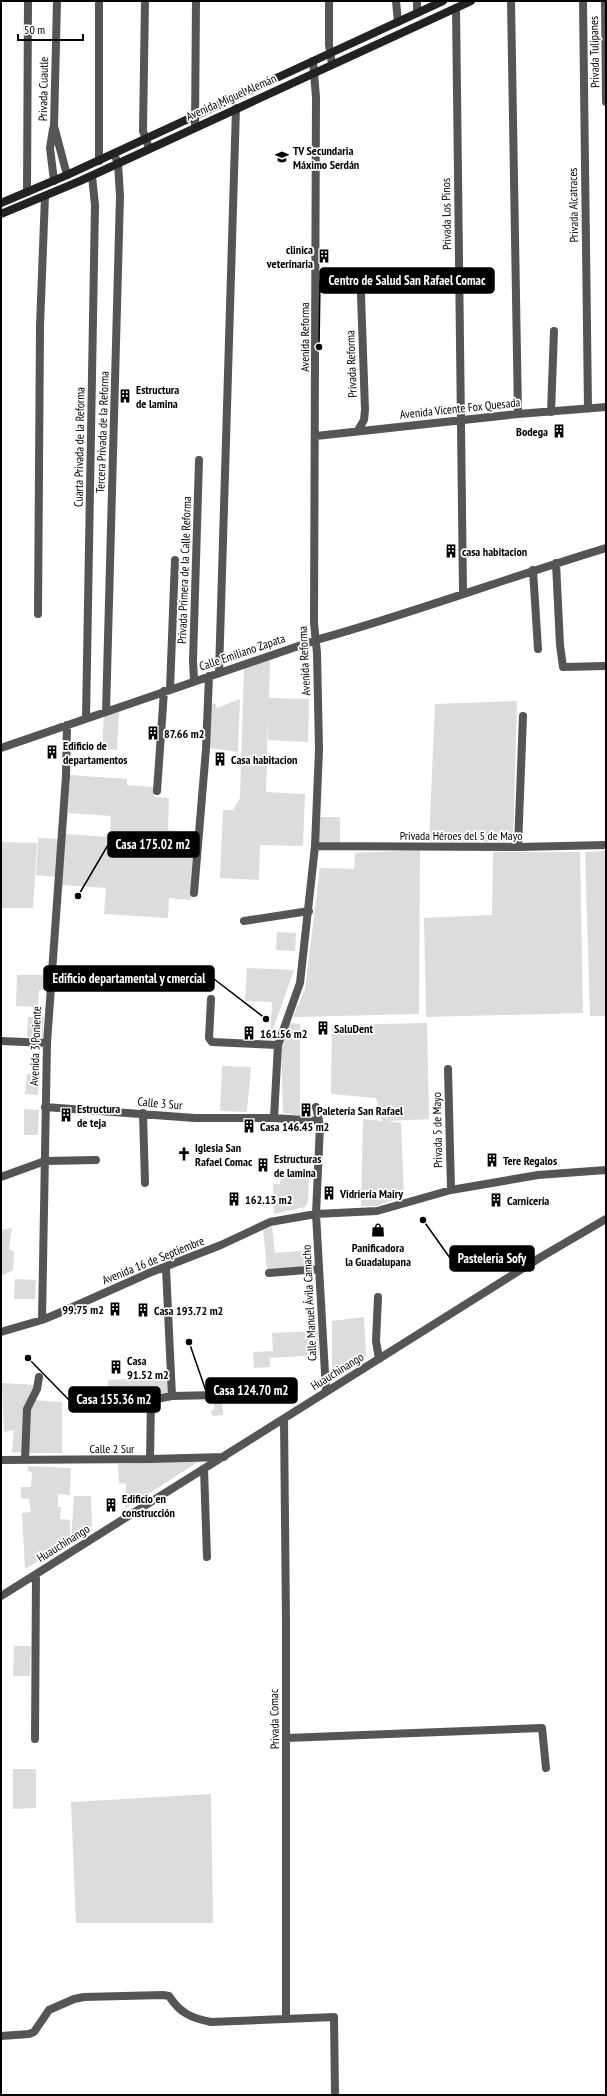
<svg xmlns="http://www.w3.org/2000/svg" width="607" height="2096" viewBox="0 0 607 2096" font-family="'PT Sans Narrow',sans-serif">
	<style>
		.green { fill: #dcdcdc }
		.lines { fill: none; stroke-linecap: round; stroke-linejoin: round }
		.street { stroke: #555; stroke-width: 8 }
		.secondary { stroke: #222; stroke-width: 8 }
		.labels { text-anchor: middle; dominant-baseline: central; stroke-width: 3.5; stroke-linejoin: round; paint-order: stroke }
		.street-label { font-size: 12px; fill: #000; stroke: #fff }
		.poi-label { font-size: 12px; font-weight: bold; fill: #000; stroke: #fff; text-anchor: start }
		.leader { fill: none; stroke: #000; stroke-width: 1.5 }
		.callout-dot { fill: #000; stroke: #fff; stroke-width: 1.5 }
		.callout { fill: #000; stroke: #000; stroke-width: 1.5 }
		.callout-label { font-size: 13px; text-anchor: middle; font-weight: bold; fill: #fff }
	</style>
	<rect width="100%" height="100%" fill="#fff"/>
	<path class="green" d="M270,660L269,698L309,699L308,742L268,740V716L266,792L305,794L303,846L260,845L259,880L220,878L223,810H233L240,798L244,668Z
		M240,699L238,752L209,748L211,705L215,703L217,708Z
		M517,701L513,843L429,842L435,704Z
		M119,712L117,750L102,749L104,716Z
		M70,775L127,779V785L155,787L154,797L169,798L168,830L195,832L191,900L169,898L168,918L104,914L106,888L61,885L64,834L110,837L111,816L68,813Z
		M320,817H340V844H318Z
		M38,838L58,839L56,877L36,875Z
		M1,842L37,843L33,908H1Z
		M420,850L419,1014L293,1017L305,989L320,868L354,869L355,853Z
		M606,851V1016H590L585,852Z
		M493,852H580L583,1013L426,1017L424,918L492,915Z
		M277,932L296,933L295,951L276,950Z
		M247,968L294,970L270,1038L272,1002L245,1001Z
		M17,975H47L46,990H39L38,1007L16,1006Z
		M28,1017H44L43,1037H27Z
		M289,1023L300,1024V1116L283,1113L281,1046Z
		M427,1023L429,1119L387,1121L401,1123L404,1196L377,1206H361L363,1119L382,1121L376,1098L331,1094L332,1025Z
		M222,1066L251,1067L247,1112L220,1111Z
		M27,1074L40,1075L38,1095L25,1094Z
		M24,1109L39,1110L38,1135H24Z
		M281,1173L309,1174L308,1202L305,1207L274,1214L273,1184H280Z
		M272,1226L275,1253L310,1250L311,1267L267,1271L263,1227Z
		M12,1228L9,1249L14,1252L13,1270L1,1276V1230Z
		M15,1279L36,1280L35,1299H14Z
		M364,1317L366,1356L332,1380V1321Z
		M318,1331L319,1355L270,1358V1367L254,1368L253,1352L273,1351L272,1333Z
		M169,1377L170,1394L109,1397L108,1380Z
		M2,1383L36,1385L26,1408L23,1452L12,1453L14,1430L4,1432Z
		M214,1397H222L223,1415L212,1416L211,1410H214Z
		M33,1400L62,1402V1453H28L29,1411Z
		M201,1460L125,1509L126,1484L119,1483L118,1464Z
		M28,1466L71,1468L70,1495L58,1494V1507H61L60,1519L70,1520V1541L25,1569L22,1513L31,1512L29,1499L21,1498V1487H31L32,1472L28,1471Z
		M74,1496H91L92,1526L71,1540Z
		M14,1646H31L30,1676H13Z
		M13,1769H36V1808L13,1809Z
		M211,1794L213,1923H76L71,1802Z"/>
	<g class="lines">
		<path class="street" d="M57,1L54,126L67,175
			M145,1L143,131L149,148
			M329,1V45L332,64
			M396,1L398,22
			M417,1V13
			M511,1L518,414
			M583,1L588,409
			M605,1L606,102
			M456,8L463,593
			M195,127L196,1
			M53,129L50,148L54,181
			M99,161V1
			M27,192L28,1
			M551,412L554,331
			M358,430L364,420L365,410L361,295
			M316,436L518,414L606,407
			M556,563L560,645L563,667L606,666
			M533,570L538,649
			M38,614L40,326L45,196
			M219,673L236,108
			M194,681L193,661L199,460
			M170,689L175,560
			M106,712L120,196L118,163L114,154
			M86,718L95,205L92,176
			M1,748L316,640C414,613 509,577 606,548
			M157,791L164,691
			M315,846L518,847L606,845
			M518,847L523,716
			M194,893L206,749L209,676
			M244,921L309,911
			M50,982L187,987
			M211,999L209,1038L212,1042L278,1045
			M1,1041L47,1043
			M448,1069L451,1190
			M45,1107L195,1118H274L318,1121
			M316,1107L320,1125L316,1214L326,1391
			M143,1113L145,1183
			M274,1118L278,1045L300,983L315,846L319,750L317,653L314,623L316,97L313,61
			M1,1177L45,1161L96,1160
			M166,1268L172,1396
			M269,1273L319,1269
			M378,1297L376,1341L379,1359
			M42,1320L47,1043L66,776L67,725
			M1,1332L42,1320L66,1310L149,1273L221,1245L270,1222L316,1214L377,1211L451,1190L538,1175L606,1170
			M284,1419L286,1621V2019
			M150,1459L151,1400L172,1396L218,1395
			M1,1460L150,1459L224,1457
			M25,1460L27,1409L37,1389L39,1377
			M204,1469L207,1557
			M1,1596L541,1257L606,1219
			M287,1738L542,1728L546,1768
			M35,1739L36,1575
			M1,2036L29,2034L34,2032L49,2010L74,1999L84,1997L163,1995L169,1996C180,2013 191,2018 211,2022L334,2017L335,2095"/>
		<path class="secondary" d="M1,203L67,175L443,1
			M1,214L80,181L471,1"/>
	</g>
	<defs>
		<g id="school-bare" transform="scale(1.08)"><path d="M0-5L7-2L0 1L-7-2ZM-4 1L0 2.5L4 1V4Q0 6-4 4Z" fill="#000" stroke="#fff" stroke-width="2.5" paint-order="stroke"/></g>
		<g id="building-bare" transform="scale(1.08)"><path d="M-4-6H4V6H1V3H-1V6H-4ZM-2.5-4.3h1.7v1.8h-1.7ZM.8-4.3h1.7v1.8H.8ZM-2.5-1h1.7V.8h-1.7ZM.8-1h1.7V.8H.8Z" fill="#000" stroke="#fff" stroke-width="2.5" paint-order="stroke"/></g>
		<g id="church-bare" transform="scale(1.08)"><path d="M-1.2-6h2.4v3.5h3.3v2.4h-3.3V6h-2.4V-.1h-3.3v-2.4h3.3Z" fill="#000" stroke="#fff" stroke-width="2.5" paint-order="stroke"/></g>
		<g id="shop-bare" transform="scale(1.08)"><path d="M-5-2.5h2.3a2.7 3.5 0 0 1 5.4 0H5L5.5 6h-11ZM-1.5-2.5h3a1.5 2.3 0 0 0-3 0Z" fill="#000" stroke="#fff" stroke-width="2.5" paint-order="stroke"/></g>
	</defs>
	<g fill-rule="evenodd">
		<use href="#school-bare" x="282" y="157"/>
		<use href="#building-bare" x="324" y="256"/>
		<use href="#building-bare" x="125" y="396"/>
		<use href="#building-bare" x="559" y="431"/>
		<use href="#building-bare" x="451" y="551"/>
		<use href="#building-bare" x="153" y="733"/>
		<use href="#building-bare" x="52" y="752"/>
		<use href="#building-bare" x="220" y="759"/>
		<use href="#building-bare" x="323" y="1028"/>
		<use href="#building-bare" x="249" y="1033"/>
		<use href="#building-bare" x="306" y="1110"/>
		<use href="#building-bare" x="66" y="1115"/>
		<use href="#building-bare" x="249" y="1126"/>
		<use href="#church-bare" x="184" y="1154"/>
		<use href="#building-bare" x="492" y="1160"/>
		<use href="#building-bare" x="263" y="1165"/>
		<use href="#building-bare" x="329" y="1193"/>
		<use href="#building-bare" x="234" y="1199"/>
		<use href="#building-bare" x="496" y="1200"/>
		<use href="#shop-bare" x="378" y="1230"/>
		<use href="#building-bare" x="115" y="1309"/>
		<use href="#building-bare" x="143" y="1310"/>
		<use href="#building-bare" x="116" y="1367"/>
		<use href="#building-bare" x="111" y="1505"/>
	</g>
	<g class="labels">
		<g class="street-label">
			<text transform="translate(594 52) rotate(-91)">Privada Tulipanes</text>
			<text transform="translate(43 89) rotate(-89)">Privada Cuautle</text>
			<text transform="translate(231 97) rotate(-24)">Avenida Miguel Alemán</text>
			<text transform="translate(573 205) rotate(-91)">Privada Alcatraces</text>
			<text transform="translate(446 214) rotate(-91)">Privada Los Pinos</text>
			<text transform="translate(304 337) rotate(-90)">Avenida Reforma</text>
			<text transform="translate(351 364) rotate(-92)">Privada Reforma</text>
			<text transform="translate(460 408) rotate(-6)">Avenida Vicente Fox Quesada</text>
			<text transform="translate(102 432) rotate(-88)">Tercera Privada de la Reforma</text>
			<text transform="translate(79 447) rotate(-89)">Cuarta Privada de la Reforma</text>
			<text transform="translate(184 570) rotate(-88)">Privada Primera de la Calle Reforma</text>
			<text transform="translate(242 652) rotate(-19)">Calle Emiliano Zapata</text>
			<text transform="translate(304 661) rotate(-93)">Avenida Reforma</text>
			<text x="461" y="835">Privada Héroes del 5 de Mayo</text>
			<text transform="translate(35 1046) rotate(-88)">Avenida 3 Poniente</text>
			<text transform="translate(160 1103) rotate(5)">Calle 3 Sur</text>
			<text transform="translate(437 1130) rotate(-91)">Privada 5 de Mayo</text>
			<text transform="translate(153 1260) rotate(-22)">Avenida 16 de Septiembre</text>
			<text transform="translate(309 1303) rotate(-93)">Calle Manuel Ávila Camacho</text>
			<text transform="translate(337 1371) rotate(-32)">Huauchinango</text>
			<text x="112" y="1448">Calle 2 Sur</text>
			<text transform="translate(63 1543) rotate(-32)">Huauchinango</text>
			<text transform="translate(274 1719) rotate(-91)">Privada Comac</text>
		</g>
		<g class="poi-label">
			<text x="293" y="150">TV Secundaria<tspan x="293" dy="14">Máximo Serdán</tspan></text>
			<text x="313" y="249" text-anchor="end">clinica<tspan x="313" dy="14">veterinaria</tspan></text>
			<text x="136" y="389">Estructura<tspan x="136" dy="14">de lamina</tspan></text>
			<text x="548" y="431" text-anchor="end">Bodega</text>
			<text x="462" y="551">casa habitacion</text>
			<text x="164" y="733">87.66 m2</text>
			<text x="63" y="745">Edificio de<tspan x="63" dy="14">departamentos</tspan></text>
			<text x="231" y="759">Casa habitacion</text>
			<text x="334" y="1028">SaluDent</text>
			<text x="260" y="1033">161.56 m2</text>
			<text x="77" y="1108">Estructura<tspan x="77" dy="14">de teja</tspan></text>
			<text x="317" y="1110">Paletería San Rafael</text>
			<text x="260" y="1126">Casa 146.45 m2</text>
			<text x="195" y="1147">Iglesia San<tspan x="195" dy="14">Rafael Comac</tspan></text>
			<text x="274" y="1158">Estructuras<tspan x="274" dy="14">de lamina</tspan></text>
			<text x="503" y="1160">Tere Regalos</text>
			<text x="340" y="1193">Vidriería Mairy</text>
			<text x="245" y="1199">162.13 m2</text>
			<text x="507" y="1200">Carnicería</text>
			<text x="378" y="1247" text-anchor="middle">Panificadora<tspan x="378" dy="14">la Guadalupana</tspan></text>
			<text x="104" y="1309" text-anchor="end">99.75 m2</text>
			<text x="154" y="1310">Casa 193.72 m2</text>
			<text x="127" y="1360">Casa<tspan x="127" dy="14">91.52 m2</tspan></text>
			<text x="122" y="1498">Edificio en<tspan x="122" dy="14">construcción</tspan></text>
		</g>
	</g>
	<path class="leader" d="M319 347L320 281M78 896L108 845M266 1019L214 979M423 1220L450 1258M189 1342L206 1391M28 1358L69 1400"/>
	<g class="callout-dot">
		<circle cx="319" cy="347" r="4"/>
		<circle cx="78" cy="896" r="4"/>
		<circle cx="266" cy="1019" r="4"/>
		<circle cx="423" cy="1220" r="4"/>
		<circle cx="189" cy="1342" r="4"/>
		<circle cx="28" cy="1358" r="4"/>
	</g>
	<g class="callout">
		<rect x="320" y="268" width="174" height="25" rx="4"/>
		<rect x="108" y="832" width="91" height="25" rx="4"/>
		<rect x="44" y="966" width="170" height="25" rx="4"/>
		<rect x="450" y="1246" width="84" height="25" rx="4"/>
		<rect x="206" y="1378" width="91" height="25" rx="4"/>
		<rect x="69" y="1387" width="91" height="25" rx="4"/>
	</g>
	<g class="callout-label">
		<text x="407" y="285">Centro de Salud San Rafael Comac</text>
		<text x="153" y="849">Casa 175.02 m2</text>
		<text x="129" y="983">Edificio departamental y cmercial</text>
		<text x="492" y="1263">Pastelería Sofy</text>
		<text x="251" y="1395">Casa 124.70 m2</text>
		<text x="114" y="1404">Casa 155.36 m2</text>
	</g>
	<rect width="607" height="2096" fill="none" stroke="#000000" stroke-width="4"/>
	<path d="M18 34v6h65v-6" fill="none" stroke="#000000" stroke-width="2"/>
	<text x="24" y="34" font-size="12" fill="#000000" stroke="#ffffff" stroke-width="3" paint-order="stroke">50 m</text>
</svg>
